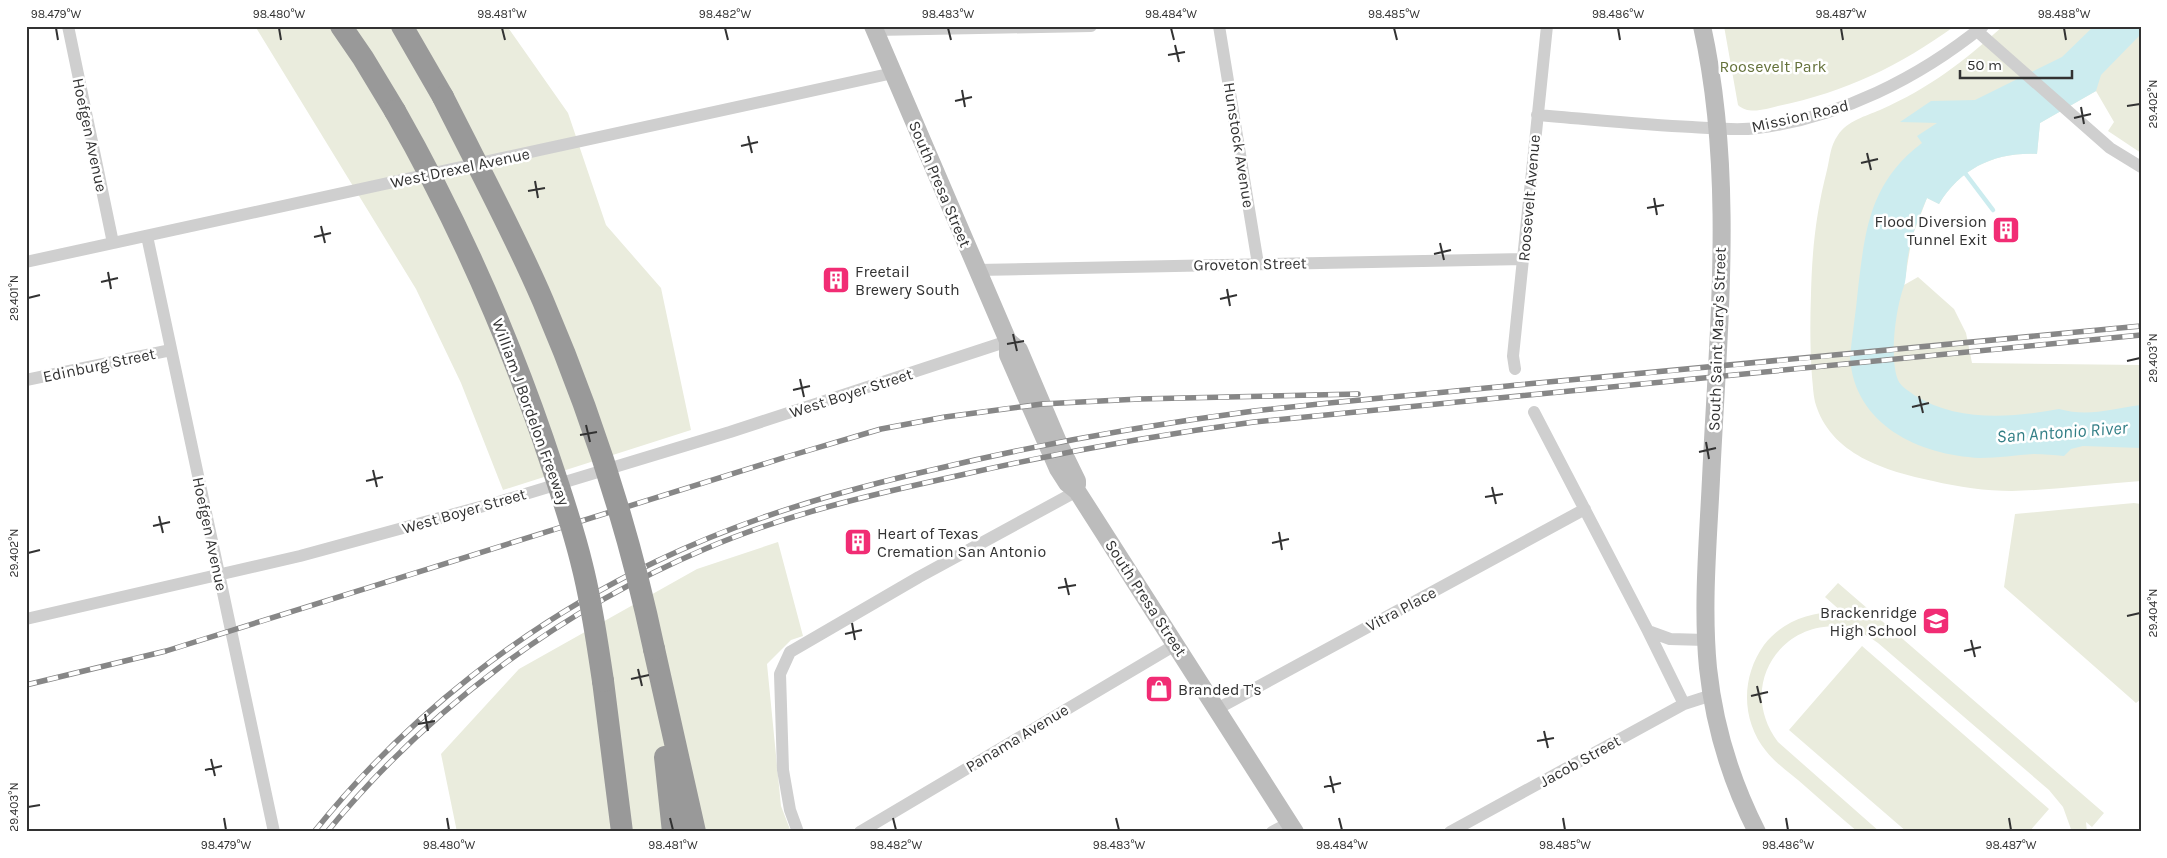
<svg xmlns="http://www.w3.org/2000/svg" width="2167" height="858" viewBox="0 0 2167 858" font-family="Karla,sans-serif">
	<style>
		.green { fill: #eaecdd }
		.water { fill: #ccecef }
		.lines { fill: none; stroke-linecap: round; stroke-linejoin: round }
		.stream { stroke: #ccecef; stroke-width: 4.5 }
		.minor { stroke: #cfcfcf; stroke-width: 12 }
		.secondary { stroke: #bcbcbc; stroke-width: 18 }
		.motorway { stroke: #999; stroke-width: 22 }
		.rail-casing { stroke: #878787; stroke-width: 5.5 }
		.rail { stroke: #fff; stroke-width: 4; stroke-dasharray: 11; stroke-linecap: butt }
		.motorway-bridge { stroke: #999; stroke-width: 22 }
		.ticks { fill: none; stroke: #323232; stroke-width: 2 }
		.labels { text-anchor: middle; dominant-baseline: central; stroke-width: 5; stroke-linejoin: round; paint-order: stroke }
		.park-label { font-size: 16px; fill: #65723b; stroke: #fff }
		.street-label { font-size: 16px; fill: #323232; stroke: #fff }
		.poi-label { font-size: 16px; fill: #323232; stroke: #fff; text-anchor: start }
		.water-label { font-size: 18px; font-style: italic; fill: #337f86; stroke: #fff }
		.neatline { fill: none; stroke: #323232; stroke-width: 2 }
		.ticks-label { font-size: 12px; text-anchor: middle; fill: #323232 }
	</style>
	<rect width="100%" height="100%" fill="#fff"/>
	<path class="green" d="M255,26H507L568,113L606,225L661,288L691,430L503,490L461,383L416,289Z
		M1724,26H1955C1899,66 1846,92 1778,106C1766,109 1748,115 1738,105Z
		M2003,26H2141V153L2108,131L2114,122L2096,91L2040,123L2037,154C1995,152 1961,168 1939,204L1927,198L1912,237L1904,285L1918,277L1954,309L1966,333L1972,363L2141,365V481C2098,484 2055,490 2012,491C1986,491 1958,487 1933,481C1886,471 1830,455 1815,402C1813,394 1813,385 1812,377C1810,349 1810,322 1811,294C1812,250 1816,213 1827,170C1830,158 1830,146 1838,135C1847,121 1866,116 1880,110C1931,87 1962,63 2003,26Z
		M2134,503L2141,504V699L2136,703L2004,587L2015,514Z
		M778,542L803,636L791,640L767,664L781,806L791,832H457L441,754L519,669L697,569Z
		M1838,583L2104,813L2092,827L2086,822L2087,832H2072L2063,807L2049,790L1878,643C1809,591 1726,672 1778,742L1880,832H1858C1840,817 1823,802 1806,787C1793,775 1777,765 1766,751C1741,720 1741,677 1764,645C1783,620 1812,611 1842,612L1825,597Z
		M1862,646L2049,809L2029,832H1907L1789,730Z"/>
	<path class="water" d="M2094,26H2141V34L2101,75L2096,91L2040,123L2037,154C1995,152 1961,168 1939,204L1927,198C1919,217 1911,235 1908,256C1906,265 1907,277 1904,286C1896,307 1889,358 1898,380C1901,387 1908,390 1914,395C1956,422 2012,418 2059,409C2088,417 2111,409 2141,405V448L2083,446L2071,449L2064,456C2054,455 2044,454 2034,454C2016,455 1998,458 1980,458C1919,455 1854,425 1850,357C1852,335 1856,312 1858,289C1865,230 1870,182 1922,143L1917,136L1937,123L1900,122L1931,101L1975,100L2062,57Z"/>
	<g class="lines">
		<path class="stream" d="M1962,169L1993,210"/>
		<path class="minor" d="M68,26L113,243
			M1219,26L1258,264
			M875,30L1091,26
			M1977,31L2110,148L2141,167
			M1537,115C1588,119 1640,125 1692,127C1714,128 1736,131 1757,128C1839,118 1919,78 1983,26
			M147,236L274,832
			M26,262L893,73
			M977,270L1524,259
			M1515,369L1513,356L1547,26
			M26,380L171,350
			M1534,412L1648,631L1670,639L1706,640
			M26,619L300,556L502,501L730,432L1008,341
			M1648,631L1684,704
			M1217,709L1585,509
			M798,832L790,810L783,770L780,674L790,652L919,577L1077,491
			M860,832L1175,645
			M1272,832L1289,823
			M1450,832L1684,704L1712,695"/>
		<path class="secondary" d="M873,26L1008,341L1019,350L1058,442L1077,481V485
			M1702,26C1735,175 1718,329 1711,479C1708,542 1702,606 1708,668C1714,724 1731,781 1757,832
			M1008,341V355L1058,469L1067,483L1077,491L1295,832"/>
		<path class="motorway" d="M341,26L363,58L395,111
			M402,26L443,97
			M654,649L695,832
			M603,681L622,832
			M665,757L673,832"/>
		<g class="rail-casing">
			<path id="rail" d="M26,685L166,651L786,457L881,429L945,417L1042,404L1139,399L1358,394
				M314,832C406,717 525,624 657,561C746,518 840,491 936,469C1040,444 1147,425 1254,411C1341,401 1429,394 1517,385C1725,366 1933,346 2141,326
				M327,832C427,710 559,611 705,549C786,514 874,494 961,475C1058,453 1155,435 1254,422L2141,335"/>
		</g>
		<use href="#rail" class="rail"/>
		<path class="motorway-bridge" d="M443,97C477,165 513,231 543,301C591,413 629,530 654,649
			M395,111C456,218 503,323 543,439C557,481 572,523 582,565C592,604 597,642 603,681"/>
	</g>
	<path class="ticks" d="M56,28L58,40M279,28L281,40M502,28L505,40M725,28L728,40M948,28L951,40M1171,28L1174,40M1394,28L1397,40M1618,28L1620,40M1841,28L1843,40M2064,28L2066,40M1175,45L1179,62M1168,55L1185,52M962,90L965,107M955,101L972,97M2127,106L2140,104M2081,107L2084,124M2074,118L2091,114M748,136L752,153M741,146L758,142M1867,153L1871,170M1861,163L1878,159M535,181L538,198M528,191L545,188M1654,198L1657,215M1647,208L1664,205M321,226L325,243M314,237L331,233M1440,243L1444,260M1434,254L1451,250M108,272L111,289M101,282L118,278M1227,289L1230,306M28,298L40,295M1220,299L1237,295M1013,334L1017,351M1007,344L1024,341M2127,361L2140,358M800,379L804,397M793,390L810,386M1919,396L1923,413M1912,407L1929,403M586,425L590,442M580,435L597,432M1706,442L1709,459M1699,452L1716,448M373,470L377,487M366,481L383,477M1492,487L1496,504M1485,497L1503,494M159,516L163,533M153,526L170,522M1279,532L1282,550M1272,543L1289,539M28,553L40,550M1065,578L1069,595M1058,588L1076,585M2127,616L2140,613M852,623L855,640M845,634L862,630M1971,640L1975,657M1964,651L1981,647M638,669L642,686M631,679L649,675M1757,686L1761,703M1751,696L1768,692M425,714L428,731M418,724L435,721M1544,731L1548,748M1537,741L1554,738M211,759L215,776M205,770L222,766M1330,776L1334,793M1324,787L1341,783M28,807L40,805M224,818L226,830M447,818L449,830M670,818L673,830M893,818L896,830M1116,818L1119,830M1339,818L1342,830M1563,818L1565,830M1786,818L1788,830M2009,818L2011,830"/>
	<defs>
		<g id="building-square" transform="scale(1.4375)"><rect x="-9" y="-9" width="18" height="18" rx="4" fill="#f12c74" stroke="#fff"/><path d="M-4-6H4V6H1V3H-1V6H-4ZM-2.5-4.3h1.7v1.8h-1.7ZM.8-4.3h1.7v1.8H.8ZM-2.5-1h1.7V.8h-1.7ZM.8-1h1.7V.8H.8Z" fill="#fff"/></g>
		<g id="school-square" transform="scale(1.4375)"><rect x="-9" y="-9" width="18" height="18" rx="4" fill="#f12c74" stroke="#fff"/><path d="M0-5L7-2L0 1L-7-2ZM-4 1L0 2.5L4 1V4Q0 6-4 4Z" fill="#fff"/></g>
		<g id="shop-square" transform="scale(1.4375)"><rect x="-9" y="-9" width="18" height="18" rx="4" fill="#f12c74" stroke="#fff"/><path d="M-5-2.5h2.3a2.7 3.5 0 0 1 5.4 0H5L5.5 6h-11ZM-1.5-2.5h3a1.5 2.3 0 0 0-3 0Z" fill="#fff"/></g>
	</defs>
	<g fill-rule="evenodd">
		<use href="#building-square" x="2006" y="230"/>
		<use href="#building-square" x="836" y="280"/>
		<use href="#building-square" x="858" y="542"/>
		<use href="#school-square" x="1936" y="621"/>
		<use href="#shop-square" x="1159" y="689"/>
	</g>
	<g class="labels">
		<g class="park-label">
			<text x="1773" y="66">Roosevelt Park</text>
		</g>
		<g class="street-label">
			<text transform="translate(1800 116) rotate(-13)">Mission Road</text>
			<text transform="translate(90 135) rotate(78)">Hoefgen Avenue</text>
			<text transform="translate(1239 145) rotate(81)">Hunstock Avenue</text>
			<text transform="translate(460 168) rotate(-12)">West Drexel Avenue</text>
			<text transform="translate(940 184) rotate(67)">South Presa Street</text>
			<text transform="translate(1529 198) rotate(-85)">Roosevelt Avenue</text>
			<text transform="translate(1250 264) rotate(-1)">Groveton Street</text>
			<text transform="translate(1717 339) rotate(-88)">South Saint Mary's Street</text>
			<text transform="translate(99 365) rotate(-12)">Edinburg Street</text>
			<text transform="translate(851 393) rotate(-18)">West Boyer Street</text>
			<text transform="translate(531 412) rotate(70)">William J Bordelon Freeway</text>
			<text transform="translate(464 511) rotate(-16)">West Boyer Street</text>
			<text transform="translate(210 534) rotate(78)">Hoefgen Avenue</text>
			<text transform="translate(1146 598) rotate(57)">South Presa Street</text>
			<text transform="translate(1401 609) rotate(-28)">Vitra Place</text>
			<text transform="translate(1017 738) rotate(-31)">Panama Avenue</text>
			<text transform="translate(1580 761) rotate(-29)">Jacob Street</text>
		</g>
		<g class="poi-label">
			<text x="1987" y="221" text-anchor="end">Flood Diversion<tspan x="1987" dy="18">Tunnel Exit</tspan></text>
			<text x="855" y="271">Freetail<tspan x="855" dy="18">Brewery South</tspan></text>
			<text x="877" y="533">Heart of Texas<tspan x="877" dy="18">Cremation San Antonio</tspan></text>
			<text x="1917" y="612" text-anchor="end">Brackenridge<tspan x="1917" dy="18">High School</tspan></text>
			<text x="1178" y="689">Branded T's</text>
		</g>
		<g class="water-label">
			<text transform="translate(2062 432) rotate(-4)">San Antonio River</text>
		</g>
	</g>
	<rect width="2167" height="858" fill="none" stroke="#ffffff" stroke-width="55"/>
	<path d="M1960 70v8h112v-8" fill="none" stroke="#323232" stroke-width="2.5"/>
	<text x="1967" y="70" font-size="15" fill="#323232" stroke="#ffffff" stroke-width="4" paint-order="stroke">50 m</text>
	<rect x="28" y="28" width="2112" height="802" class="neatline"/>
	<g class="ticks-label">
		<text x="56" y="18">98.479°W</text>
		<text x="279" y="18">98.480°W</text>
		<text x="502" y="18">98.481°W</text>
		<text x="725" y="18">98.482°W</text>
		<text x="948" y="18">98.483°W</text>
		<text x="1171" y="18">98.484°W</text>
		<text x="1394" y="18">98.485°W</text>
		<text x="1618" y="18">98.486°W</text>
		<text x="1841" y="18">98.487°W</text>
		<text x="2064" y="18">98.488°W</text>
		<text transform="translate(2153 104) rotate(-90)" y="4">29.402°N</text>
		<text transform="translate(14 298) rotate(-90)" y="4">29.401°N</text>
		<text transform="translate(2153 358) rotate(-90)" y="4">29.403°N</text>
		<text transform="translate(14 553) rotate(-90)" y="4">29.402°N</text>
		<text transform="translate(2153 613) rotate(-90)" y="4">29.404°N</text>
		<text transform="translate(14 807) rotate(-90)" y="4">29.403°N</text>
		<text x="226" y="849">98.479°W</text>
		<text x="449" y="849">98.480°W</text>
		<text x="673" y="849">98.481°W</text>
		<text x="896" y="849">98.482°W</text>
		<text x="1119" y="849">98.483°W</text>
		<text x="1342" y="849">98.484°W</text>
		<text x="1565" y="849">98.485°W</text>
		<text x="1788" y="849">98.486°W</text>
		<text x="2011" y="849">98.487°W</text>
	</g>
</svg>
